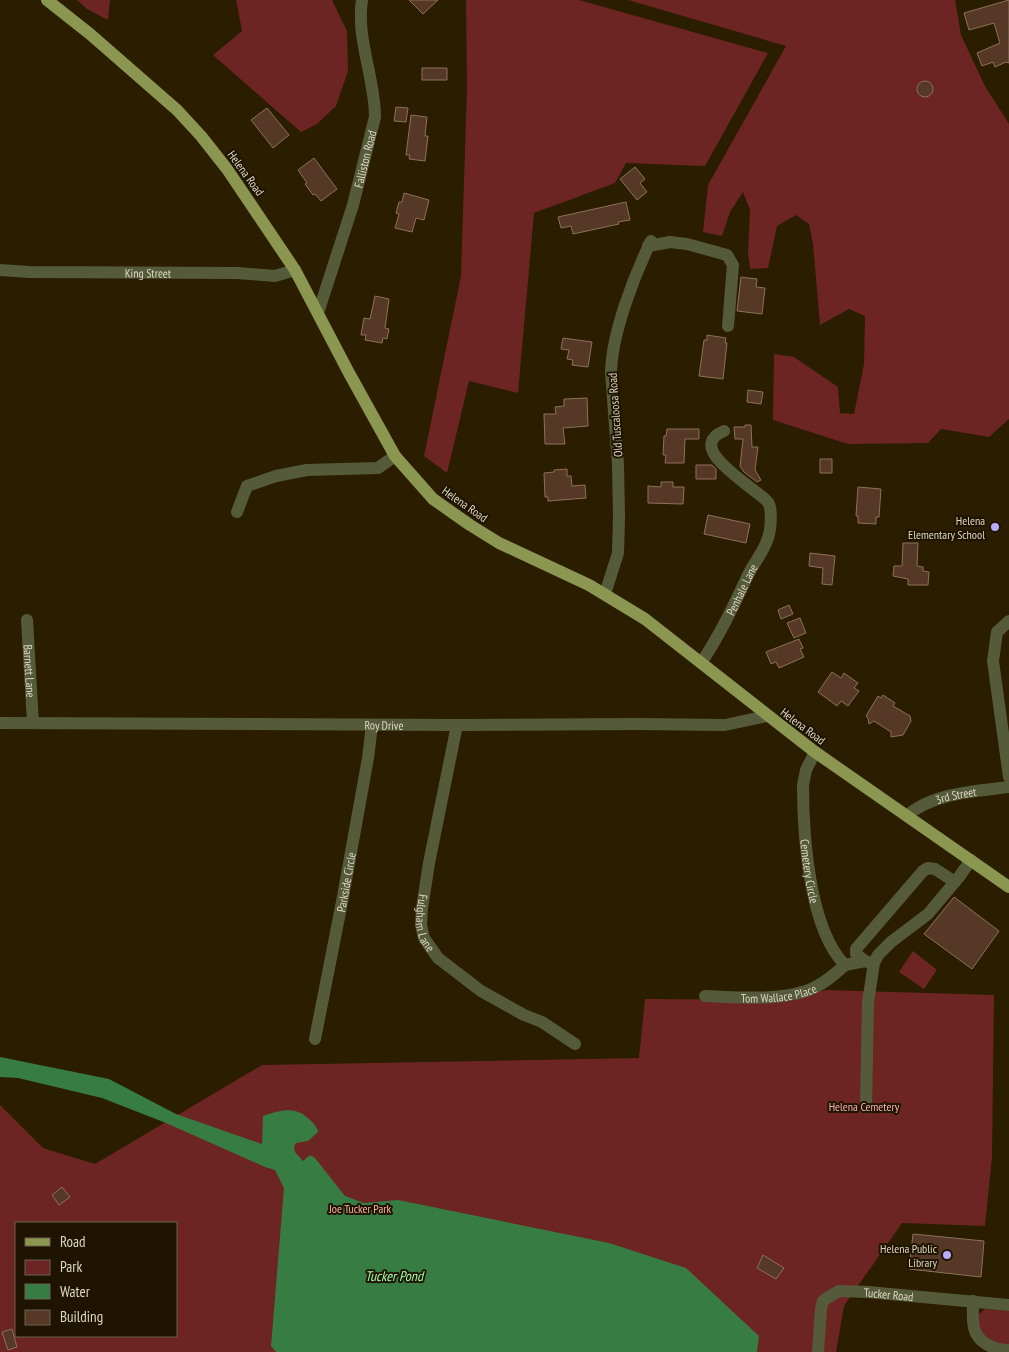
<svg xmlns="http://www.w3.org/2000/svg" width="1009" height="1352" viewBox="0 0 1009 1352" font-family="'PT Sans Narrow',sans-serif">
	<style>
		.green { fill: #6c2523; fill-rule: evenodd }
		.water { fill: #377c43 }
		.building { fill: #553926; stroke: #8e705b }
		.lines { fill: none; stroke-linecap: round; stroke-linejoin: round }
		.minor { stroke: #555b3a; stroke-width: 12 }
		.major { stroke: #8b9751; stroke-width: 12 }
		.poi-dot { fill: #b9abf7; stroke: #1e1401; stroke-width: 2 }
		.labels { text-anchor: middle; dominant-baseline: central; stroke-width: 4; stroke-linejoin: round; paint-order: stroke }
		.street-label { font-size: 12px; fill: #ded6c5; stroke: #1e1401 }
		.poi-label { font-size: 12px; fill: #ded6c5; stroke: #1e1401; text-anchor: end }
		.park-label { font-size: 12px; fill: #f9b1ab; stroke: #1e1401 }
		.water-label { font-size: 14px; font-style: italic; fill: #a0ffad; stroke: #1e1401 }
	</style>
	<rect width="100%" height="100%" fill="#2a1d00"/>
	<path class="green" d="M77,0H110L108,20L87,9Z
		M236,0H332L347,31L348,71L336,106L317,124L301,132L213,55L242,31Z
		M466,0H579L768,53L705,166L626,163L615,183L534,213L518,393L469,381L447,473L424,456L461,276L467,88Z
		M628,0H955L961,35L985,86L1009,124V419L989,437L941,429L928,443L848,444L773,420L774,354L794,357L838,387L840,413L854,414L864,364L865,316L849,309L820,325L813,244L809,224L796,215L777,226L768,268L750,269L748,253L750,210L743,192L730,212L722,236L703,232L708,185L786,46Z
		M913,951L937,970L924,989L899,972Z
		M826,990L994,995L992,1157L985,1226L902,1223L844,1306L836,1352H0V1105L43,1148L95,1164L262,1065L639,1058L645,999L787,1000ZM16,1223H176V1336H16Z
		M985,1309L1009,1311V1350L985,1341L978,1325L979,1314Z"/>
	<path class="water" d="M0,1057L109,1079L176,1114L262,1144L263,1116C281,1110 295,1106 309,1119C314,1124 317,1126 318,1132L308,1141L296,1143L294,1147L295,1152L303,1161L310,1155L315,1158L345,1196L364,1203L398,1200L609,1243L686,1268L759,1336L757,1352H276L271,1346L284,1188L275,1170L265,1167L166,1123L102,1098L18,1078L0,1077Z"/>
	<path class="building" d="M409,0H438L423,14Z
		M1009,0V63L1006,62L995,67L993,62L982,66L977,53L1000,43L994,23L969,30L964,13Z
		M422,68H447V80H422Z
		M917 89a8 8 0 1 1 16 0a8 8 0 1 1-16 0Z
		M396,107L408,108L406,122L394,121Z
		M267,108L289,135L273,148L251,120Z
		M411,115L427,117L425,136H428L425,161L409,159L410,155H406Z
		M314,158L337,189L321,201L315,194L313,195L305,184L307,183L298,170Z
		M635,167L645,179L640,183L647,192L637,200L620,179Z
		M404,193L429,200L424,220L416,218L412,232L395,228L399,214L396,213L399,202H402Z
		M626,202L630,220L618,222L619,224L573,234L571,226L561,228L558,217Z
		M741,277L757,279L756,287L765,288L762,314L737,311Z
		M375,296L389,299L385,328L389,329L387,339L383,338L382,343L365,340L366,335H361L364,318L370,319Z
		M707,335L726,338L725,343H727L723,379L699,376L704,340H707Z
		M563,338L592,342L588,367L572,365L573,360L567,359L569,350L561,349Z
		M748,390L763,392L761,404L747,402Z
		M587,398L588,426L563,428L565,444H545L544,414H556L555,407L564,406V399Z
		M745,425H751L752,447H758L755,470L761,480L757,482L744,472L740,466L743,439H735L734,427H745Z
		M667,429H699V439H685L684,463H665L666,455H663L664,436H666Z
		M820,459H832V473H820Z
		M696,465H712L716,469V479H696Z
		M567,469V476H571L572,486L585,485L586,498L548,501V497H545L544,473L554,472V470Z
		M661,482H673V487H684L683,504L648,503V486L661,487Z
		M858,487L881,489L879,517H876V524L858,523V516H856Z
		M708,515L750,524L746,543L704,534Z
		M903,543H918L917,566L923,567V571L929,572L928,585H908V579L893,576L894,566H902Z
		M810,553L835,556L832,585L822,584L823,568L809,566Z
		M789,605L793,614L781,619L778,610Z
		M800,618L806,633L794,638L787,623Z
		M799,639L803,648L800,649L804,657L779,668L776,662L771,664L766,652Z
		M832,672L841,678L844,673L858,683L854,688L859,691L848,706L841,701L837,706L818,692Z
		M883,695L895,703L893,706L910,716L911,721L903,735L891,737V732L874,721L869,724L868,718L866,716L878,696L881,698Z
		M954,897L999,931L972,969L924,934Z
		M62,1187L70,1197L59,1205L52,1195Z
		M913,1234L984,1241L981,1277L909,1269Z
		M763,1255L784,1268L776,1279L757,1268Z
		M12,1329L17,1347L8,1350L2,1332Z"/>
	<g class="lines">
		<g class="minor">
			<path d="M648,246L670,242L687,244L727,255L733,265L728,326"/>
			<path id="s1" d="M0,270L29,272L237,273L275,276L295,270"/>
			<path id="s2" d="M318,313L353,205L375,117C375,78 356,39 362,0"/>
			<path d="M237,512L247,486L276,476L307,470L378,468L395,456"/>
			<path d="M605,594L618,553L619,517L618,465L611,372C612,333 634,276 651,241"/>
			<path id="s3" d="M27,620L33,723"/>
			<path d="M1009,621L997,632L993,661L1009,777"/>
			<path id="s4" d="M701,663C720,635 734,605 748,575C754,563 764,551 768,538C771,529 772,512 769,504C764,492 680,449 724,431"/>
			<path id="s5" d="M0,723L457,725L637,724L725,725L767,716"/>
			<path id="s6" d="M457,725L429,863L422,908L421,925L424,938L438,958L481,991L524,1015L542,1022L575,1044"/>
			<path id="s7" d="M815,752L806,770L803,785C803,835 809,929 845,965L865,961"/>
			<path id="s8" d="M907,816C932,793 976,791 1009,787"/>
			<path d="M871,963L865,961L856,954V949L923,871L928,868L935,869L955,882"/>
			<path id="s9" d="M705,996C737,997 775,1001 806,991C821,986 833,976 845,965"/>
			<path id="s10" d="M315,1039L342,902L368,758L372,725"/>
			<path d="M866,1107L868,1002L874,963L878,955L891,942L928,914L959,877L971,860"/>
			<path d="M973,1301C973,1318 970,1334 986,1344C993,1348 1000,1350 1009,1350"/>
			<path id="s11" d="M818,1352L821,1309L823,1301L827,1298L839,1291L868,1292L1009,1305"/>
		</g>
		<path class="major" d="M47,0L90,34L177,110L201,136L227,169L295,270L349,373L395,456L433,499L470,525L499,543L589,585L645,619L815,752L1009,887"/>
	</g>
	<g class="poi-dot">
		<circle cx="995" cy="527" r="5"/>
		<circle cx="947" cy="1255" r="5"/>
	</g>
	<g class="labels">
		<g class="street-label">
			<text stroke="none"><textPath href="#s2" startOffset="161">Falliston Road</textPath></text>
			<text transform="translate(246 173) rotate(54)">Helena Road</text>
			<text stroke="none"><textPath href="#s1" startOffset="148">King Street</textPath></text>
			<text transform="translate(615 415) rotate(-94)">Old Tuscaloosa Road</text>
			<text transform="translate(465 504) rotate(35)">Helena Road</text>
			<text stroke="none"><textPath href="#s4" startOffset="84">Penhale Lane</textPath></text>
			<text stroke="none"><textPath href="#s3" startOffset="51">Barnett Lane</textPath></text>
			<text stroke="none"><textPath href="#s5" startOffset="384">Roy Drive</textPath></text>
			<text transform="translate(803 726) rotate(37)">Helena Road</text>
			<text stroke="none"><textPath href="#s8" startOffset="54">3rd Street</textPath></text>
			<text stroke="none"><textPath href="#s7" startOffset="122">Cemetery Circle</textPath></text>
			<text stroke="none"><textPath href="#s10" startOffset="160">Parkside Circle</textPath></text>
			<text stroke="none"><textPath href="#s6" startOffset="202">Fulgham Lane</textPath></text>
			<text stroke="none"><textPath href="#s9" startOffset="74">Tom Wallace Place</textPath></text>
			<text stroke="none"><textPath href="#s11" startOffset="120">Tucker Road</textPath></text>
		</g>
		<g class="poi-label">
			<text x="985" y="520">Helena<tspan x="985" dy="14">Elementary School</tspan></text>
			<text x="937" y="1248">Helena Public<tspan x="937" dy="14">Library</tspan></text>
		</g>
		<g class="park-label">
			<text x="864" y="1106">Helena Cemetery</text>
			<text x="360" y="1208">Joe Tucker Park</text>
		</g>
		<g class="water-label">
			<text x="394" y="1276">Tucker Pond</text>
		</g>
	</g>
	<rect x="15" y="1222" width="162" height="115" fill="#1e1401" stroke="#6b624f"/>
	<rect x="25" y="1238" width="25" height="8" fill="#8b9751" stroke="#6b624f"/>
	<text x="60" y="1247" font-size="15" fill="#ded6c5">Road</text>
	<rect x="25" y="1260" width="25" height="15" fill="#6c2523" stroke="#6b624f"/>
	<text x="60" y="1272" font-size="15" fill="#ded6c5">Park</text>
	<rect x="25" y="1284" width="25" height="15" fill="#377c43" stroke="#6b624f"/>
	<text x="60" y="1297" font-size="15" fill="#ded6c5">Water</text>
	<rect x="25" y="1310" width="25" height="15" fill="#553926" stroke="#6b624f"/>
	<text x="60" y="1322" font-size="15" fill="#ded6c5">Building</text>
</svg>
